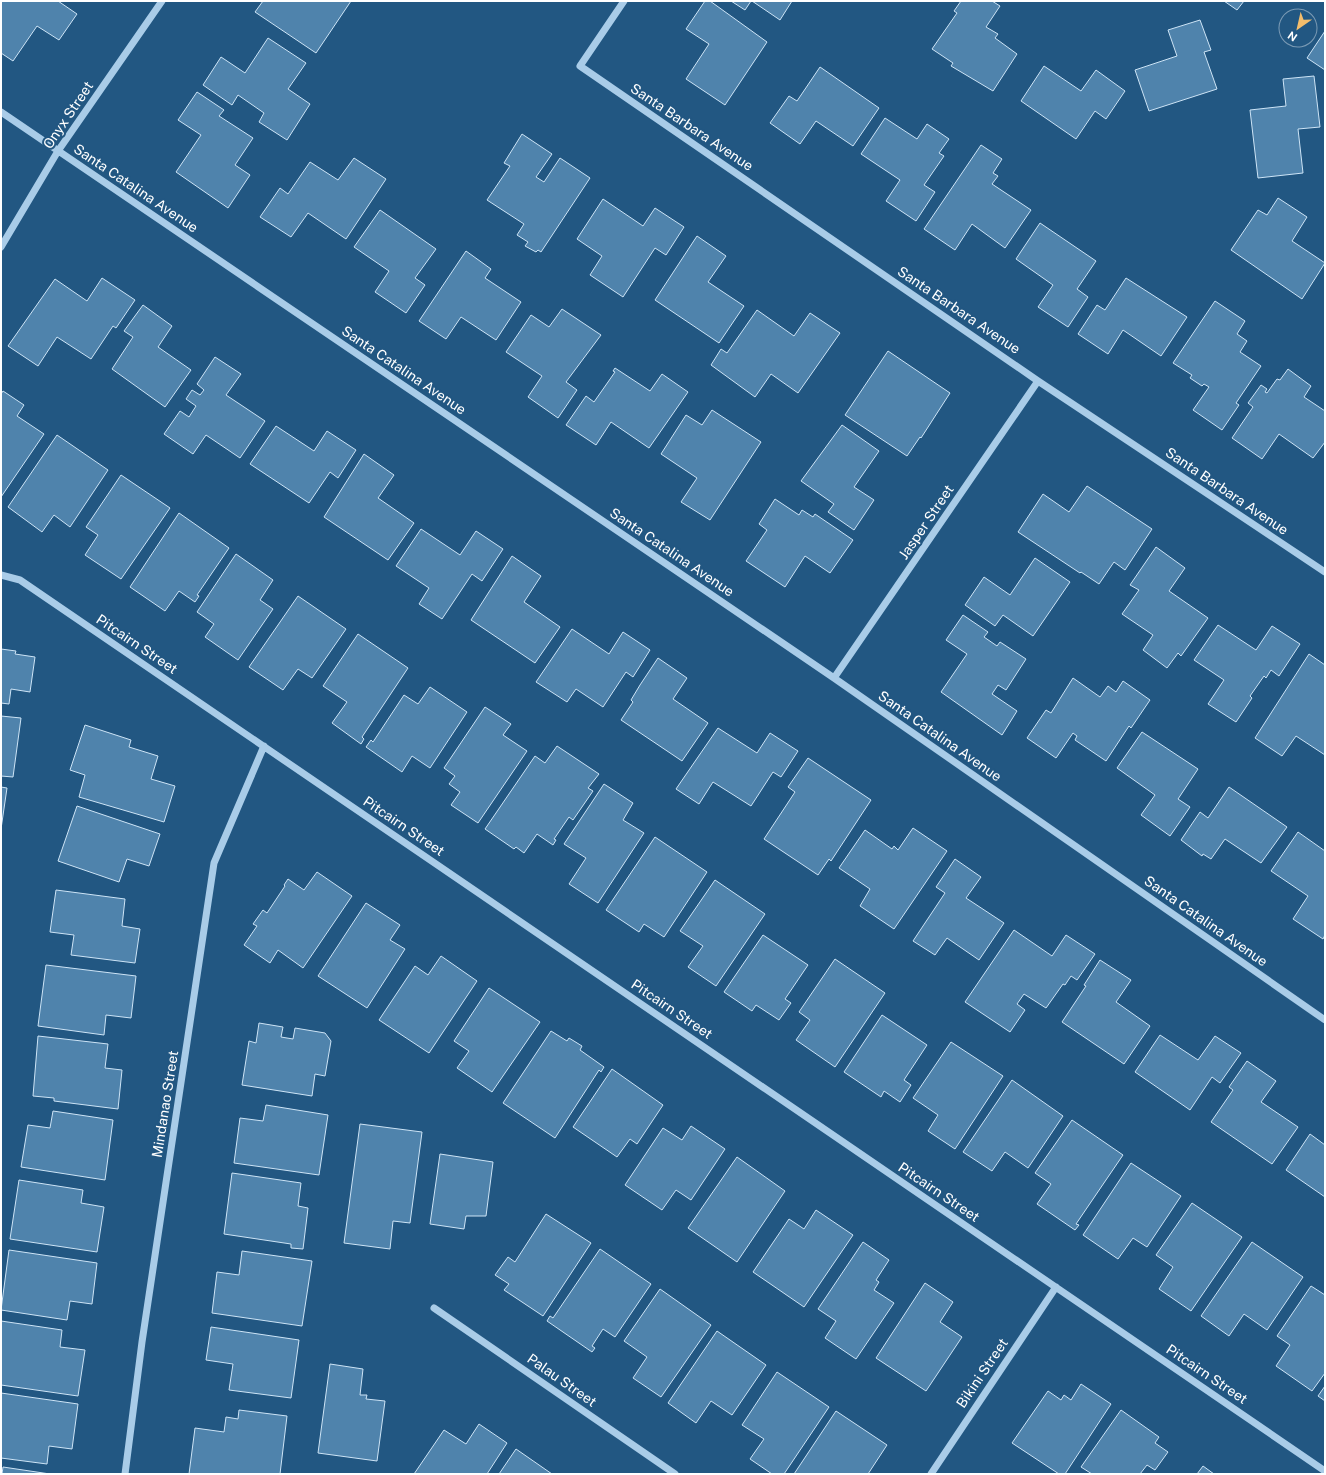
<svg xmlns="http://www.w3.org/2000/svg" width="1326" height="1475" viewBox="0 0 1326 1475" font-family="'Public Sans',sans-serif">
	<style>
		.building { fill: #4f83ac; stroke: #cde4f6 }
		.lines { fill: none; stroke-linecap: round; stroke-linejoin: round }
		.minor { stroke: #a9cce8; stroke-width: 7 }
		.labels { text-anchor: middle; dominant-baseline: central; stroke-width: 4; stroke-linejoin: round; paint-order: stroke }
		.street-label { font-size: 14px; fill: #fff; stroke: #225782 }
	</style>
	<rect width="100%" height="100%" fill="#225782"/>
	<path class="building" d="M1,1H58L77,14L59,40L37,26L13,61L1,53Z
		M263,1H351L316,53L255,12Z
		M705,1H710L767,42L725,105L686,79L709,44L686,29Z
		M731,1H751L745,10Z
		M752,1H792L780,20Z
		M961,1H992L1000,6L986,27L998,34L995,38L1017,54L993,91L951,66L953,63L932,49L957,13L954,11Z
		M1224,1H1244L1237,10Z
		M1200,20L1211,50L1204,52L1217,89L1149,111L1135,70L1177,56L1168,30Z
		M1325,31V70L1307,58Z
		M268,38L306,63L288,89L310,104L287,140L259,122L264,113L238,95L232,105L203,85L221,57L245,73Z
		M1044,66L1081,91L1096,70L1125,91L1106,119L1095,111L1076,139L1021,101Z
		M820,67L879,108L853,146L816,121L800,144L770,123L789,96L797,101Z
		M1314,76L1320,127L1298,129L1303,173L1258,178L1250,110L1286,106L1283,79Z
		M197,92L224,110L219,116L253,138L235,165L250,175L228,208L176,172L201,135L178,120Z
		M885,118L917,139L927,124L949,139L939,153L944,156L924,185L935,192L916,221L886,201L900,180L861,154Z
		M522,134L552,154L536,177L544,182L560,158L590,178L541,252L538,250L536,252L525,246L528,242L517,235L524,224L487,200L510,166L504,163Z
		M981,145L1002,159L993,173L998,176L992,184L1031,210L1005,248L972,224L955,250L924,229Z
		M354,158L386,179L346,239L308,213L291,237L260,217L280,188L288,194L310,162L338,180Z
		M1278,198L1307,217L1292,241L1325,263L1302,299L1231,250L1258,210L1267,215Z
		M603,199L643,226L655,208L684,227L666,255L655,248L623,297L590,275L602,256L577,239Z
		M380,210L436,249L415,278L425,285L406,313L375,292L389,271L354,247Z
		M1040,223L1096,261L1077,289L1088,297L1068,327L1038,307L1053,285L1016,259Z
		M697,236L726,256L708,282L744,306L719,343L655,300Z
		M466,251L491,269L485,278L521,302L496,340L461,317L446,339L419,321Z
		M102,278L135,300L116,328L113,326L91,359L57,337L38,366L8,346L55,279L87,301Z
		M1126,278L1187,317L1161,356L1123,330L1108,354L1078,334L1097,305L1105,310Z
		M1215,301L1245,321L1237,334L1247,341L1240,352L1261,366L1236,403L1239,405L1222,430L1193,410L1209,387L1204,384L1202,386L1190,378L1192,375L1173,363Z
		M143,305L172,326L158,347L191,370L165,407L112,369L133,337L124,331Z
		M562,309L601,335L566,382L577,390L558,418L528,397L542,376L506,352L531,315L549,327Z
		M757,310L794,336L810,313L840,333L798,393L771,374L755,397L711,365L721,349L727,353Z
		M888,351L950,393L921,438L920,437L907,456L845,415Z
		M215,357L241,374L226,395L265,421L240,458L206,435L193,454L164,434L180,411L189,417L196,406L186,399L192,390L200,395L204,390L197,384Z
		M615,368L650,391L662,374L688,392L649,448L611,422L596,445L566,425L586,396L594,402L615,372L613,371Z
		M1288,369L1311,386L1304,397L1325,411V442L1313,458L1279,434L1262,459L1232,438L1253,407L1248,403L1261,385L1267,389L1265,392L1267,393L1277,379L1280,380Z
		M3,391L24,405L17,416L44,434L1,497V394Z
		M712,410L761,442L710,520L681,502L697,478L661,454L686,415L702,425Z
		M842,425L879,451L854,487L874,500L854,530L828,512L834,504L801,481Z
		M276,426L314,451L327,431L356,450L338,478L330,472L309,503L250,464Z
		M57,435L108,470L70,527L54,515L42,532L8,507Z
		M364,454L394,475L378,498L414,523L388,560L324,517Z
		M121,475L170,508L121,579L85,555L98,535L86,527Z
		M1087,486L1152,529L1125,570L1114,562L1099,584L1081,572L1080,573L1018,532L1043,494L1069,512Z
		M775,499L799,515L802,510L813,517L815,514L853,540L830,573L805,556L785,587L746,561L767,530L759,524Z
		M179,513L229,548L197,595L199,596L195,602L179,591L165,611L130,587Z
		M421,529L460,555L476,531L503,549L482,581L472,574L442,619L419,604L429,588L396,566Z
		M1156,547L1185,568L1169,591L1208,618L1181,656L1178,653L1167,668L1143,650L1153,635L1122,614L1139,590L1130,585Z
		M236,554L273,580L260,600L273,609L238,660L205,637L214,624L197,612Z
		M512,556L541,576L524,602L560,627L535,663L471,620Z
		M1035,558L1070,582L1033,636L1003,615L995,626L965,605L984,577L1010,595Z
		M298,596L346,629L312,678L298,669L283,690L249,667Z
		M963,615L988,632L984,637L997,646L1000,642L1026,659L1006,690L998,685L992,694L1017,711L1002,735L941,692L967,654L946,640Z
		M1218,625L1256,650L1272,626L1300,644L1279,676L1271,670L1266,678L1264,676L1250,696L1252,698L1236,722L1208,704L1224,680L1194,660Z
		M572,629L609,654L623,632L650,650L633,677L626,672L603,707L576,689L567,702L536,682Z
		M358,634L408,668L362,737L364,739L361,744L332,723L347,702L323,686Z
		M1,649L16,651L15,654L35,657L30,692L11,689L9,704L1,703Z
		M1309,654L1325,665V755L1296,736L1282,756L1255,738Z
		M658,658L687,678L673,699L708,723L682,761L621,720L633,702L631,700L640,685Z
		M1073,678L1100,697L1108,686L1116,692L1123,681L1150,700L1131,728L1129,726L1106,761L1075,740L1077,736L1073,733L1056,758L1027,738L1046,710L1051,713Z
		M430,687L467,712L430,768L412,756L402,772L366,747L371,740L373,742L404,695L418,704Z
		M485,707L511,724L503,735L527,751L478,823L451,805L460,792L449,784L455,776L444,768Z
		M1,716L21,718L13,777L1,776Z
		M85,725L131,740L129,747L158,756L151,779L175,786L164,822L79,797L85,775L70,770Z
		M718,728L757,753L770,733L798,751L781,777L773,772L751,806L713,782L699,804L676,789Z
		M1142,732L1198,769L1178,799L1190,807L1170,836L1141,815L1155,795L1117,768Z
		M557,746L599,774L588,788L593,791L573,820L569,817L554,839L556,840L553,845L537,834L524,853L516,847L514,849L485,829L535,756L545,763Z
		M808,758L871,800L831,861L829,859L818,875L764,839L795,792L788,787Z
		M604,784L633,803L623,820L644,833L598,903L569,884L586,858L564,844Z
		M1,787L7,788L1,829Z
		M1229,787L1287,827L1261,863L1225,839L1211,859L1203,854L1202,856L1181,840L1200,812L1208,818Z
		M77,806L160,834L149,866L127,859L119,882L58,861Z
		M913,828L947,851L894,929L860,906L870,889L839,868L865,830L892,849L894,846L898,850Z
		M1298,832L1325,851V935L1323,939L1293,919L1308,896L1271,871Z
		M655,837L707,872L664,937L644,924L639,932L606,910Z
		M955,859L981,877L966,898L1004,923L979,960L947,938L935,955L913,941L945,893L936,887Z
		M317,872L352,896L303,968L278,950L270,963L244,945L257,926L253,924L263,910L267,913L285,886L284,885L288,879L304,890Z
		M715,880L765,914L716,986L688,967L703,946L680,931Z
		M56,890L125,899L122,926L140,929L135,963L71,955L74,935L50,932Z
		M366,903L400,925L390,940L405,949L367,1008L318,976Z
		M1014,930L1052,956L1066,935L1095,954L1077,980L1071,976L1065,985L1063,984L1046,1008L1024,994L1017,1004L1025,1010L1010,1032L965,1002Z
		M763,935L808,965L785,999L791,1003L779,1020L756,1005L752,1011L724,992Z
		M441,956L477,981L429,1053L379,1020L415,966L428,975Z
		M835,959L885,993L835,1067L796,1040L810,1020L799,1012Z
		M1100,960L1131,980L1116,1002L1150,1026L1124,1064L1062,1022L1086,986L1084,985Z
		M46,965L136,976L131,1018L106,1015L104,1035L38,1026Z
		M489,988L540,1022L492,1092L457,1068L469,1051L454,1041Z
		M882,1015L927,1045L904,1080L911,1085L900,1102L884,1091L881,1097L844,1072Z
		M259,1023L283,1027L281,1037L293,1039L295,1028L325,1033L331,1041L325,1076L315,1074L312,1096L242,1085L249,1041L256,1043Z
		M551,1031L567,1041L569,1038L582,1046L580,1050L604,1067L601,1072L599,1070L555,1138L503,1103Z
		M1160,1035L1198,1060L1215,1036L1241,1053L1220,1083L1212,1077L1190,1110L1135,1072Z
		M38,1036L108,1044L105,1068L122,1070L118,1109L54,1101V1098L33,1096Z
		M951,1042L1003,1076L955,1149L928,1131L938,1115L913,1098Z
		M1247,1061L1276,1081L1261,1102L1298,1127L1272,1164L1211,1122L1233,1090L1229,1087Z
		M612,1069L663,1105L637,1144L630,1139L617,1157L573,1127Z
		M1012,1080L1063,1116L1028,1168L1005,1152L992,1171L963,1152Z
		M266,1105L328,1115L319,1175L234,1163L240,1118L263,1121Z
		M53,1111L113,1120L105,1180L21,1167L28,1125L50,1128Z
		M1072,1120L1123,1155L1076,1224L1079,1225L1075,1230L1037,1204L1051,1184L1035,1173Z
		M360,1124L422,1132L410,1223L393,1221L390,1249L344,1243Z
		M691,1126L725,1149L691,1200L676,1190L662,1210L625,1185L663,1128L682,1140Z
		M1310,1134L1325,1145V1197L1286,1170Z
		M440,1154L493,1162L486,1216H466L464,1229L430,1224Z
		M737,1157L785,1191L737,1262L688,1228Z
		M1131,1163L1181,1196L1147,1247L1133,1238L1118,1259L1083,1235Z
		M232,1173L301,1183L298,1206L308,1208L303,1249L291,1248V1244L224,1234Z
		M19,1180L83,1190L81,1203L104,1207L97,1252L10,1239Z
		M1192,1203L1242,1237L1191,1311L1159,1289L1173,1267L1156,1255Z
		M816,1210L853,1235L804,1307L753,1272L789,1219L804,1229Z
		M546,1214L591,1243L543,1316L504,1290L509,1284L495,1275L508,1257L515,1262Z
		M863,1242L889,1260L876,1280L879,1282L874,1290L894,1303L856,1359L825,1338L836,1321L818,1309Z
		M1252,1242L1303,1277L1267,1330L1244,1314L1229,1336L1201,1316Z
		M600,1249L651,1284L615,1337L603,1329L592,1346L595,1348L592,1352L547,1321L550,1316L553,1318Z
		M9,1250L97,1263L92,1304L70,1301L67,1320L1,1310Z
		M242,1251L312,1261L302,1326L212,1313L217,1272L239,1275Z
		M925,1283L953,1302L940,1322L962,1337L926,1391L876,1358Z
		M1311,1286L1325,1295V1373L1312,1391L1276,1366L1290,1345L1277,1336Z
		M660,1289L711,1325L661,1397L633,1378L647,1357L624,1341Z
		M1,1321L62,1330L60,1347L85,1350L78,1396L1,1385Z
		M211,1327L299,1340L291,1398L229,1390L233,1364L206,1360Z
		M717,1331L766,1365L732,1415L711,1401L696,1423L668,1403Z
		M330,1364L363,1369L360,1395H367L366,1399L385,1401L377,1461L318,1453Z
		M777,1372L829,1407L784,1474H772L750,1459L764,1439L742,1425Z
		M1081,1384L1111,1404L1065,1474H1059L1012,1443L1048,1391L1061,1400L1064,1395L1071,1400Z
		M1325,1386V1401L1318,1396Z
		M1,1393L78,1404L72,1449L49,1446L47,1464L1,1458Z
		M239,1410L287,1416L280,1474H189L195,1428L224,1432L226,1417L238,1419Z
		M1121,1410L1159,1437L1155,1443L1168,1452L1155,1470L1147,1465L1140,1474H1092L1081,1467Z
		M836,1411L887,1445L868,1474H794Z
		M479,1424L507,1443L487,1474H414L444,1430L466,1444Z
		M516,1449L552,1474H499Z
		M1203,1466L1214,1474H1197Z
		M3,1467L50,1474H2Z"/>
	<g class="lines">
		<path class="minor" d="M624,1L580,66L1038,381L1325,572
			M1,112L834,678L1325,1020
			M1,247L58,151L162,1
			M1,575L20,580L1325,1471
			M834,678L1038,381
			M434,1308L675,1474
			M125,1474L142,1342L214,863L264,746
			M931,1474L1056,1287"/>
	</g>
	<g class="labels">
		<g class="street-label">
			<text transform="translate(68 115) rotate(-56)">Onyx Street</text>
			<text transform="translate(692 127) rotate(34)">Santa Barbara Avenue</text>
			<text transform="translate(136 188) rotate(34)">Santa Catalina Avenue</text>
			<text transform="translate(959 310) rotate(34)">Santa Barbara Avenue</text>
			<text transform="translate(404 370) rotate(34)">Santa Catalina Avenue</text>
			<text transform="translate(1227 491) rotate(34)">Santa Barbara Avenue</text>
			<text transform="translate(926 522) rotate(-56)">Jasper Street</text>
			<text transform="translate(672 552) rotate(34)">Santa Catalina Avenue</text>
			<text transform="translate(137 644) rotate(34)">Pitcairn Street</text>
			<text transform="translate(940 736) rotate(35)">Santa Catalina Avenue</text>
			<text transform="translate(404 826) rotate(34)">Pitcairn Street</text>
			<text transform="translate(1206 921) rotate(35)">Santa Catalina Avenue</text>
			<text transform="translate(672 1009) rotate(34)">Pitcairn Street</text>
			<text transform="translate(165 1104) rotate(-81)">Mindanao Street</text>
			<text transform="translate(939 1192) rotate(34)">Pitcairn Street</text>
			<text transform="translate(982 1373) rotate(-56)">Bikini Street</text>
			<text transform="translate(1207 1374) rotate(34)">Pitcairn Street</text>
			<text transform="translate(562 1380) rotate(35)">Palau Street</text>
		</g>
	</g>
	<rect width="1326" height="1475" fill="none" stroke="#ffffff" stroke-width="4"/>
	<g transform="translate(1298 28) rotate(214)"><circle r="19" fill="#225782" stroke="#7a9ab4"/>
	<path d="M0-3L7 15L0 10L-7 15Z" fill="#f3bd6c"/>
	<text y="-6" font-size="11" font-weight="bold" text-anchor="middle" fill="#ffffff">N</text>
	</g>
</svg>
